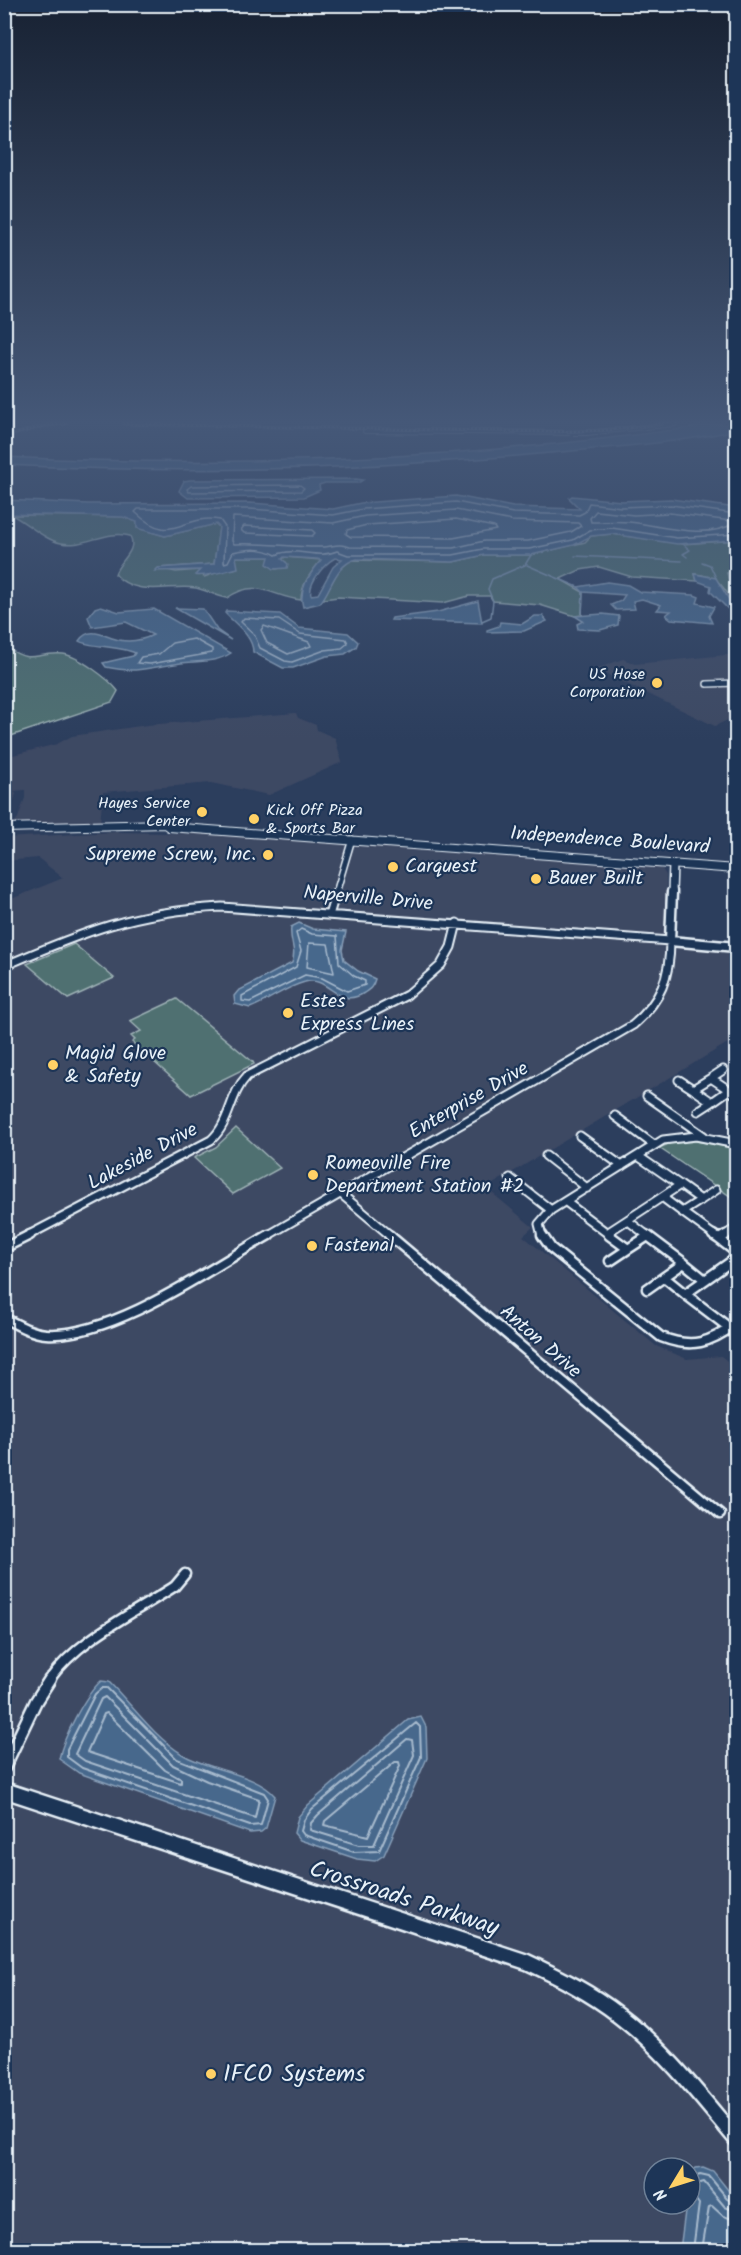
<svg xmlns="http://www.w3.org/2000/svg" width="741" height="2255" viewBox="0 0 741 2255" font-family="Kalam,sans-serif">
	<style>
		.built { fill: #3e4964; fill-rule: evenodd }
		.green { fill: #4f7071; stroke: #9cb0b4; stroke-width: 1.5 }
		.water { fill: #46678c; stroke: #879eb7; stroke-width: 1.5; fill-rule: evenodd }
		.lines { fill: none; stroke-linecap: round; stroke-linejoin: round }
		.shore-far1 { stroke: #a7bacd; stroke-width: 1.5 }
		.shore { stroke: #a7bacd; stroke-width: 2 }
		.stream { stroke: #879eb7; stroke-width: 1.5 }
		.street-far4-casing { stroke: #e8f1f8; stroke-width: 6 }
		.street-far3-casing { stroke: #e8f1f8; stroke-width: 8 }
		.street-far2-casing { stroke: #e8f1f8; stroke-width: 11 }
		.street-far1-casing { stroke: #e8f1f8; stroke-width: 13 }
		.street-casing { stroke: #e8f1f8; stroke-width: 15 }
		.secondary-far2-casing { stroke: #e8f1f8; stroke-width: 10 }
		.secondary-far1-casing { stroke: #e8f1f8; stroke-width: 13 }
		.secondary-casing { stroke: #e8f1f8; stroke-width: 19 }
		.primary-casing { stroke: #e8f1f8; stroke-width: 10 }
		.street-far4 { stroke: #1d3557; stroke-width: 4 }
		.street-far3 { stroke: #1d3557; stroke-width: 5 }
		.street-far2 { stroke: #1d3557; stroke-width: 7 }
		.street-far1 { stroke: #1d3557; stroke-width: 8 }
		.street { stroke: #1d3557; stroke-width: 10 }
		.secondary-far2 { stroke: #1d3557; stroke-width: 7 }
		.secondary-far1 { stroke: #1d3557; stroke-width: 8 }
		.secondary { stroke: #1d3557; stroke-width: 14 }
		.primary { stroke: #1d3557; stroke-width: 8 }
		.rail-casing { stroke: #e8f1f8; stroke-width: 3 }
		.rail { stroke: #1d3557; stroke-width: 1.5; stroke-dasharray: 2; stroke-linecap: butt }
		.poi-dot { fill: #ffd166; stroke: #1d3557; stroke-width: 2 }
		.labels { text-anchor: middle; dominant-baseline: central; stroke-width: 4.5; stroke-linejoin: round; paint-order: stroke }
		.far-poi-label { font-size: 16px; fill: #e8f1f8; stroke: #1d3557; text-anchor: end }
		.street-label { font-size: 20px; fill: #e8f1f8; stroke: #1d3557 }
		.poi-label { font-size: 20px; fill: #e8f1f8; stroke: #1d3557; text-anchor: start }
		.near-street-label { font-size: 24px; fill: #e8f1f8; stroke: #1d3557 }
		.near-poi-label { font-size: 24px; fill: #e8f1f8; stroke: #1d3557; text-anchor: start }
	</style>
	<rect width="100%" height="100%" fill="#2c3e5d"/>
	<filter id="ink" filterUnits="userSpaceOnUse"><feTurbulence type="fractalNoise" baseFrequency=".0167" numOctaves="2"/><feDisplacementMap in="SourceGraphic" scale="12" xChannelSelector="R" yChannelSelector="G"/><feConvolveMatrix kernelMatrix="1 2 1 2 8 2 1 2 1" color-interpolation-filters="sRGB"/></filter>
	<g filter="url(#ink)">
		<path class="built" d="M736,654V716L715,726L596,669L623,659L635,664Z
			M296,713L298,718L316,725L317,730L335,738L342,762L269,795L211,783L103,792L100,823L11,827L18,818L25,798V790L13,791L16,794L10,811L5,818V757L57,744L72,736L147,725Z
			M115,832L213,834L653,866L662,869L666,875L667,933L685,946L736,951V1038L486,1188L533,1227L523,1236L656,1346L687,1359L721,1356L736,1368V2250H5L4,902L63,878L38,858L5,861V838ZM654,2168H690V2204H654Z"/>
		<path class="green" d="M12,515L123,517L137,522V528L165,536L216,524L219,527L214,564L158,568L176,572L200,570L204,577L226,569H234L236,557H270L269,560L276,569L287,567L286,562L282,560L285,557L321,560C312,571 301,584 301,600C271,597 258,577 227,598C216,596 206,590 196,588C170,584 135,598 115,574C119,561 138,551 130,536C107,529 84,548 61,543C45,540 27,523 12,515Z
			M612,534L683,544L736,540V573H727L729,581L736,585V607C724,588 720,576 695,574L697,581L632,577L599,567L580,570L560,579L583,592L582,615L575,616L540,605L493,601L490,596H469L443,603L338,597L323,599L338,571L351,560L453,562L484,555H531L585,542L591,536Z
			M4,646C34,666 33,652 63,654C78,656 109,679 118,691L112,702L5,738Z
			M74,944L114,978L68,999L27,964Z
			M177,999L253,1062L254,1064L191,1095L132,1042L135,1040L131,1036L141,1031L130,1021Z
			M236,1128L280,1168L233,1194L194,1158L216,1147Z
			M690,1140L736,1148V1200L659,1148L673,1142Z"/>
		<path class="water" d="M716,424H736V430C677,444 601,448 539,454C361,470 182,474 5,465V457C242,468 481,459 716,424Z
			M356,479L363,480L358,483H325L319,485L320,490L304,497L188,498L179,491L184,481L190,480Z
			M456,496L513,507L580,509L569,498L572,496L621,501L671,499L736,508V540L677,544L612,534L591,536L574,545L531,555H484L453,562L357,559C335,564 332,589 320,603L303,607C298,588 310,574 321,560L317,559L284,557L282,559L288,564L287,568L274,569L267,564L269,557H236L238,568C229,570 204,578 195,575L200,570L155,571L158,568L214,564L219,527L216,524L165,536L140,529L137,528V522L123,517L4,514L5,500L88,504L250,503L333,509L361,503ZM335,558L342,559L333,567L318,594L311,595C308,583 324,564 335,558Z
			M695,574L716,578L736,611L728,609L710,591L711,586L697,581Z
			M607,582L628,585L640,592L694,595L699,597L697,603L714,607L709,616L712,623L671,619L666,615L671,611L657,610L661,605L642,599L633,601L635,609L616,610L611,605L621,601L625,595L583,592L578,587Z
			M478,601L482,623L391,620L392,618L438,612Z
			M101,606L119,612L154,609L231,653C216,663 198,661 181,663C150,667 139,674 106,667L103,663L133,656L135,653C120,646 88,647 79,641C90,625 105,637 119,640C130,642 143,640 153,635L126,622L92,627L88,617L95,608Z
			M175,608L203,609L217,630L231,640Z
			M226,611L280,614L299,628L348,633L358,642L356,647L345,654L327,656L293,668H283L253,652C253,636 235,624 225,613Z
			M603,614L619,616L618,625L600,630L578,629L577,624L583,621L575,616Z
			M535,616H543L547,621L524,631L487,632V630L499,626L500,622L522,624Z
			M299,923L313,929L346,932L342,950L344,960L358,971L375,979C373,987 370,989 364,993C337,1010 329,975 305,982C285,987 269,1001 250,1008L235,1004L234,996L238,991L292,963C297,949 289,941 291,927Z
			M101,1681L109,1682C132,1705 154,1737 182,1754C209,1771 256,1773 275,1796L266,1828L261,1832L250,1833L79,1773L59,1759C63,1738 85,1695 101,1681Z
			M421,1717L426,1727L427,1758L384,1855L375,1861L357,1859L300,1840L294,1833L298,1817L308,1805L408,1720Z
			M703,2167L713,2171L736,2200L735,2250H680L686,2204H690V2174L696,2168Z"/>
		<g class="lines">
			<path class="shore-far1" d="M300,485L304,488L301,491L189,492L187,489L191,486Z
				M456,510L512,521L578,523L581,526L571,532L528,541H484L453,548L350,547C339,543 334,546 323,547C293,548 264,542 234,544L232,541L233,517L333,523L365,516Z
				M596,511L634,515L670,513L731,521L733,524C704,540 660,525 629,522C617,521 604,522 591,522L590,518Z
				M736,514L671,505L621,507L589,503L585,512L579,515L513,513L456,502L363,509L333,515L250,509H138L135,512C173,548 180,513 220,520L225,527L224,563L228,562L233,552C248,549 263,547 276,555C296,546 317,560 337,551L348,555H453L483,549H529L573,540L590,530L612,528L677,538L736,534
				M456,519L494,527L496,530L453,538L351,537L346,534L347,530L367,525Z
				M244,526L312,530L315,533L312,536L244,533L241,530Z
				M244,618L279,620L300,634L346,639L348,643L342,648L325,650L292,662L285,661L260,648L254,634L241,622Z
				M264,626L309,642L311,646L288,654L267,643L261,630Z
				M194,639L212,649V653L150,664L137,663L141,657L159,654L172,643Z
				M301,929L312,934L337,936L339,963L354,976L365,981V985L347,991L322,978L305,975L250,1002L242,1001V996L296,967L301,951L296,933Z
				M309,943L328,944L334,973L307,967Z"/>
			<path class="shore" d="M102,1688H107L177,1759L264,1793L268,1799L261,1825L250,1826L82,1768L67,1757V1749L95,1694Z
				M105,1697L173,1765L207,1781L259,1799L255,1818L85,1761L75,1754L101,1699Z
				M107,1713L165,1770L181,1779V1783L87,1752L104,1714Z
				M416,1723L420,1727L421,1757L379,1851L354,1852L304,1835L301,1831L304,1820L312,1809Z
				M407,1739L412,1740L414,1755L374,1845H359L310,1830L311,1823L318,1815Z
				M395,1762H399L400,1766L368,1836L324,1825L325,1821Z
				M690,2178L700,2174L709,2176L727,2198L736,2203
				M690,2186L704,2182L725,2207L736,2211
				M690,2192L699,2204L693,2250
				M702,2250L709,2207L712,2206L723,2216L736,2220"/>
			<path class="stream" d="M683,544L690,550L683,554L687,557
				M575,556L682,561
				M702,562L710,565L716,578
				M527,565L578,587
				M582,615L583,592
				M482,621L491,617L493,601L488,589L492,579L525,565L531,555"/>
			<g class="street-far4-casing">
				<path id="street-far4" d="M365,431L586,433L675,424"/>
			</g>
			<g class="street-far3-casing">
				<path id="street-far3" d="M707,684L736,683
					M336,893L352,839"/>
			</g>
			<g class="street-far2-casing">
				<path id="street-far2" d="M330,912L336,892
					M4,966C83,932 135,911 222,907L670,941C670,977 661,1001 633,1025L267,1236
					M711,1078L723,1070
					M711,1078L729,1090L712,1102L693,1089Z
					M679,1080L693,1089
					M729,1090L736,1095
					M647,1096L704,1136
					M698,1111L712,1102
					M615,1116L654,1145
					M580,1136L622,1166
					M546,1156L587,1188
					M638,1156L680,1185
					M510,1178L551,1210
					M680,1185L701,1200L682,1212L662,1197Z
					M340,1193L391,1236
					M701,1200L716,1190
					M566,1202L611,1236
					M682,1212L715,1236
					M627,1220L662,1197
					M607,1233L627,1220L648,1236
					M27,1236L211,1140C231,1122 229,1095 247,1076L407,995L441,965L451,947L457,923
					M542,1236L539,1224L551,1210L663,1140L696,1136L736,1144
					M724,1236L736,1228"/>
			</g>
			<g class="street-far1-casing">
				<path id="street-far1" d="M389,1235L720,1514
					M542,1235L551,1248L661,1337C692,1349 710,1343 736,1324
					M609,1235L628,1249L648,1236L646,1235
					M713,1235L719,1239
					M726,1235L719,1239L736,1252
					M648,1236L684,1263
					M4,1248L30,1235
					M610,1261L628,1249
					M684,1263L705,1280L685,1294L664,1277Z
					M705,1280L736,1258
					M647,1289L664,1277
					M685,1294L736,1333
					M4,1318C18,1325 31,1333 46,1334C113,1338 211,1268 269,1235
					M49,1680C79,1638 133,1614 175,1586L185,1574"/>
			</g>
			<g class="street-casing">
				<path id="street" d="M4,1768L36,1701L50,1679"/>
			</g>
			<g class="secondary-far2-casing">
				<path id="secondary-far2" d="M672,893L673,864"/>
			</g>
			<g class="secondary-far1-casing">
				<path id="secondary-far1" d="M672,892L670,941L736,947"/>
			</g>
			<g class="secondary-casing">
				<path id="secondary" d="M4,1790L527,1962C559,1977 591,1993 619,2015C664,2049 700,2096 736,2139"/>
			</g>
			<g class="primary-casing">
				<path id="primary" d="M4,828L165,824L169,827L736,869"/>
			</g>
			<use href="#street-far4" class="street-far4"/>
			<use href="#street-far3" class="street-far3"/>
			<use href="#street-far2" class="street-far2"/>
			<use href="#street-far1" class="street-far1"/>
			<use href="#street" class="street"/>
			<use href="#secondary-far2" class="secondary-far2"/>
			<use href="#secondary-far1" class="secondary-far1"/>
			<use href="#secondary" class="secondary"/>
			<use href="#primary" class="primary"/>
			<g class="rail-casing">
				<path id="rail" d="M124,424L550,432L610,430L662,424
					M4,437L44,426L66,424"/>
			</g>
			<use href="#rail" class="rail"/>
		</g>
	</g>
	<linearGradient id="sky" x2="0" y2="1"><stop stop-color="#182233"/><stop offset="0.57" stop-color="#455878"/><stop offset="1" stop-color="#455878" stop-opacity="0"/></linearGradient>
	<rect width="741" height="740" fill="url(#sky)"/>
	<g class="poi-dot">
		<circle cx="657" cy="683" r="6"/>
		<circle cx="202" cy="812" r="6"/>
		<circle cx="254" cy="819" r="6"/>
		<circle cx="268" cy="855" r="6"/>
		<circle cx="393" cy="867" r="6"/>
		<circle cx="536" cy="879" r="6"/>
		<circle cx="288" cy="1013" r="6"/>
		<circle cx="53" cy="1065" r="6"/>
		<circle cx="313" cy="1175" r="6"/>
		<circle cx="312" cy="1246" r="6"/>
		<circle cx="211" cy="2074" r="6"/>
	</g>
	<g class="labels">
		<g class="far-poi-label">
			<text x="645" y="674">US Hose<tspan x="645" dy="18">Corporation</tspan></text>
			<text x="190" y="803">Hayes Service<tspan x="190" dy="18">Center</tspan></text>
			<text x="266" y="810" text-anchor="start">Kick Off Pizza<tspan x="266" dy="18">&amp; Sports Bar</tspan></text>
		</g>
		<g class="street-label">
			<text transform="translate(610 841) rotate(4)">Independence Boulevard</text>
			<text transform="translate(368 899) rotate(5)">Naperville Drive</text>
			<text transform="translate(469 1101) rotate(-30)">Enterprise Drive</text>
			<text transform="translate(143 1157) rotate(-28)">Lakeside Drive</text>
			<text transform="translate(540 1342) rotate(41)">Anton Drive</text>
		</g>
		<g class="poi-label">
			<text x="256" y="855" text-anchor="end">Supreme Screw, Inc.</text>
			<text x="405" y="867">Carquest</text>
			<text x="548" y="879">Bauer Built</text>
			<text x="300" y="1002">Estes<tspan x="300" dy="23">Express Lines</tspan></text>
			<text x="65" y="1054">Magid Glove<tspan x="65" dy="23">&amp; Safety</tspan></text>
			<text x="325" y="1164">Romeoville Fire<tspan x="325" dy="23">Department Station #2</tspan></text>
			<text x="324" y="1246">Fastenal</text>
		</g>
		<g class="near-street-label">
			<text transform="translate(404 1899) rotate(18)">Crossroads Parkway</text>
		</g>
		<g class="near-poi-label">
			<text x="223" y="2074">IFCO Systems</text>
		</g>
	</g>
	<rect width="741" height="2255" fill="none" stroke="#1d3557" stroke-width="24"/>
	<rect x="12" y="12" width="717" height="2231" fill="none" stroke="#e8f1f8" stroke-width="2" filter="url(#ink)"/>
	<g transform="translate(672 2186) rotate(232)"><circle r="28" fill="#1d3557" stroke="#6e8097" stroke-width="1.5"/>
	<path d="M0-4.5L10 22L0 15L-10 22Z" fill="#ffd166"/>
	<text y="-9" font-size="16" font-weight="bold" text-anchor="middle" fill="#e8f1f8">N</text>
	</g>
</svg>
